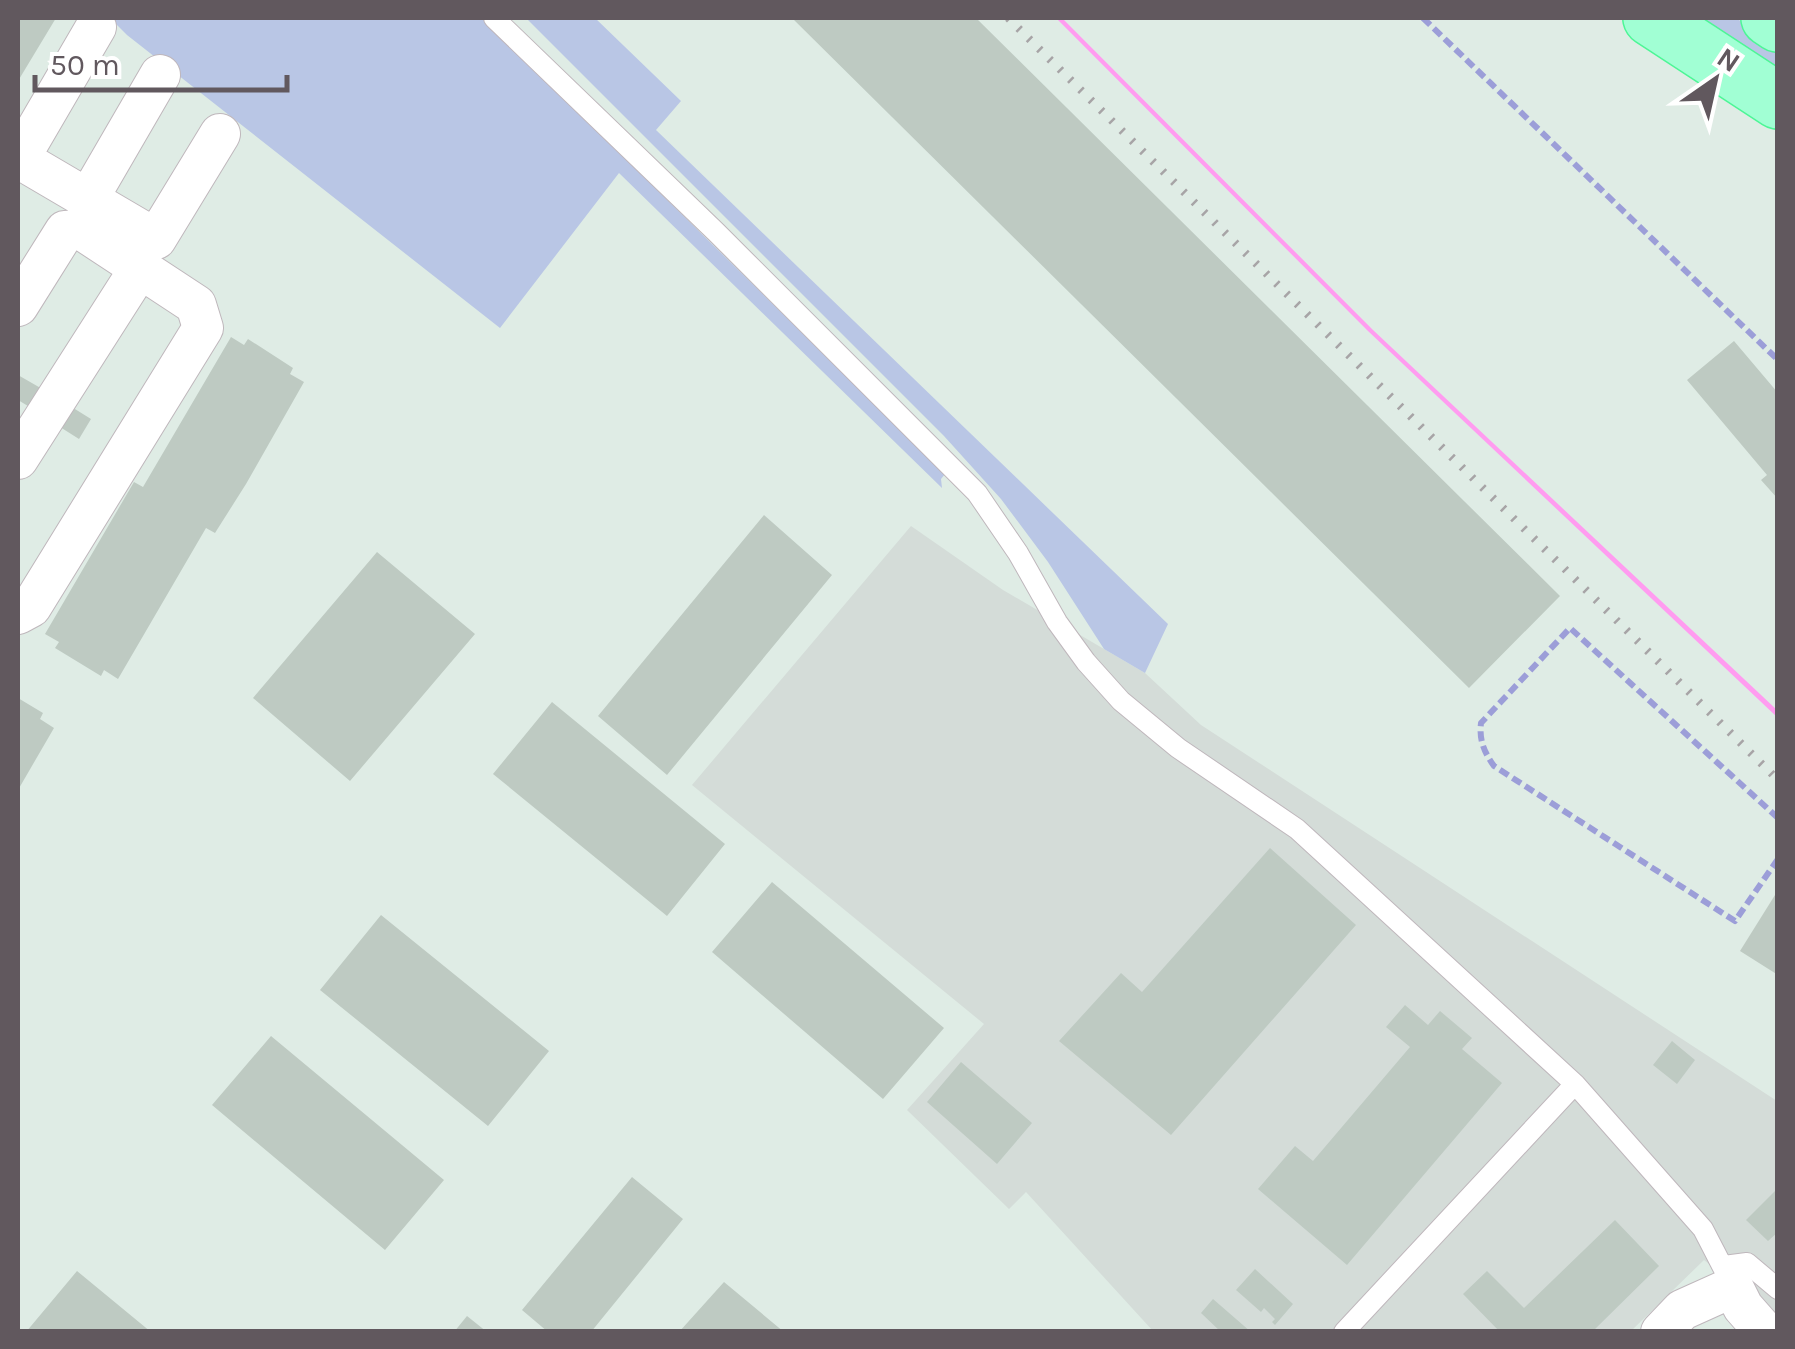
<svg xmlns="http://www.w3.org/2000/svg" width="1795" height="1349" viewBox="0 0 1795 1349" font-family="Karla,sans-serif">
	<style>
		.industrial { fill: #d4dcd8 }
		.green { fill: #b9c6e5 }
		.water { fill: #ff9cf0 }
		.building { fill: #becac2 }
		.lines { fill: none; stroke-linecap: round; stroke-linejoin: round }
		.service-casing { stroke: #bfb7bc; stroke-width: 22 }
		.minor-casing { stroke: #bfb7bc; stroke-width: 42 }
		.primary-casing { stroke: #4df696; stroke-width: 58 }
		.path { stroke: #9c9ed8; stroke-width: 6; stroke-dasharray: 10 5; stroke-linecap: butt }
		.service { stroke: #fff; stroke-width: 20 }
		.minor { stroke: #fff; stroke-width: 40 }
		.primary { stroke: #a1ffd4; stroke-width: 55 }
		.rail { stroke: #a7a4a6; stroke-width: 8; stroke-dasharray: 2.5 12; stroke-linecap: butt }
	</style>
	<rect width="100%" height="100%" fill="#dfece5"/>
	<path class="industrial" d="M911,526L1003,590L1145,673L1201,725L1777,1101V1326L1756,1301L1704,1260L1631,1331H1153L1026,1192L1009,1209L907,1110L984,1024L692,785Z"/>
	<path class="green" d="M110,18H483L945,474L941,479L942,488L619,173L500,328L127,35Z
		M526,18H595L681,101L656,130L1168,624L1145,673L1104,649L1048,562L1001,499L944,436Z
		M1689,18H1736L1777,46V77Z"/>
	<path class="water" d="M1056,18H1062L1373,330L1777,710V717L1368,331Z"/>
	<path class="building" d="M18,18H56L18,81Z
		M792,18H976L1560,596L1469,688Z
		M231,337L244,345L248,339L293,368L290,374L304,382L246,484L215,533L206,528L118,679L104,670L101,676L55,648L59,642L45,634L134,482L143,487Z
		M1734,341L1778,393V499L1761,480L1767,475L1687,380Z
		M18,375L44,390L33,409L18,400Z
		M62,401L91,419L79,439L49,420Z
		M764,515L832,575L667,775L598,716Z
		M377,552L475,634L350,781L253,698Z
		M18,698L43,713L40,719L54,728L18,790Z
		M552,702L725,844L667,916L493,774Z
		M1270,848L1356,925L1171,1135L1059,1041L1121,973L1142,992Z
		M772,882L944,1028L883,1099L712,952Z
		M1775,895L1778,897V975L1740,951Z
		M381,915L549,1051L488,1126L320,990Z
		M1405,1005L1428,1025L1440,1011L1472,1038L1462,1049L1502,1083L1347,1265L1258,1189L1295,1146L1313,1161L1410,1047L1386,1027Z
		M271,1036L444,1180L385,1250L212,1105Z
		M1672,1041L1695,1060L1677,1084L1653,1065Z
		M961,1062L1032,1123L997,1164L927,1102Z
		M632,1177L683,1219L591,1332H548L522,1310Z
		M1778,1188V1232L1768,1241L1746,1220Z
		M1615,1220L1659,1266L1592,1332H1500L1463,1294L1487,1271L1524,1308Z
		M1255,1269L1293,1304L1275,1325L1272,1322L1275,1319L1264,1308L1261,1312L1236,1290Z
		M77,1271L151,1332H26Z
		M724,1282L784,1332H679Z
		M1213,1299L1251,1332H1221L1201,1313Z
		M467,1316L487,1332H454Z"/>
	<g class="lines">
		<g class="service-casing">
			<path id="service" d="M494,18L716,232L977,493L1018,553L1057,622L1086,662L1121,701L1178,748L1297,829L1575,1084L1703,1229L1733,1287
				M1724,1266L1747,1263L1778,1289
				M1344,1332L1575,1084"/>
		</g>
		<g class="minor-casing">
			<path id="minor" d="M18,158L156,239L220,134
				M19,159L96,27
				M88,199L160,75
				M18,306L65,231L82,230L196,305L203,328L31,607L18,614
				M18,459L140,268
				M1661,1332L1682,1310L1733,1287L1743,1307L1765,1332"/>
		</g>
		<g class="primary-casing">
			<path id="primary" d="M1651,18L1778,101
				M1769,18L1778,24"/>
		</g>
		<path class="path" d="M1423,18L1778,360
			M1778,818L1570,628L1481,723C1479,740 1484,752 1494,766L1735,921L1778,859"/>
		<use href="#service" class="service"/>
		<use href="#minor" class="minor"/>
		<use href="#primary" class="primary"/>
		<path class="rail" d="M1008,18L1778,780"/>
	</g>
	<rect width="1795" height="1349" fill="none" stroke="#61585e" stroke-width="40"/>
	<g transform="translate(1715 80) rotate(34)" stroke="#ffffff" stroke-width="8" paint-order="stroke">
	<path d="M0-8L18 38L0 25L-18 38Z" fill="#61585e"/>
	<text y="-15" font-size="28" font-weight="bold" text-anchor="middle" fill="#61585e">N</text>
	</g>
	<path d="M35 75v15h252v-15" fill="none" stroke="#61585e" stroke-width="5"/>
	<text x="50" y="75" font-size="30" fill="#61585e" stroke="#ffffff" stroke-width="8" paint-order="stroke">50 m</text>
</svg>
